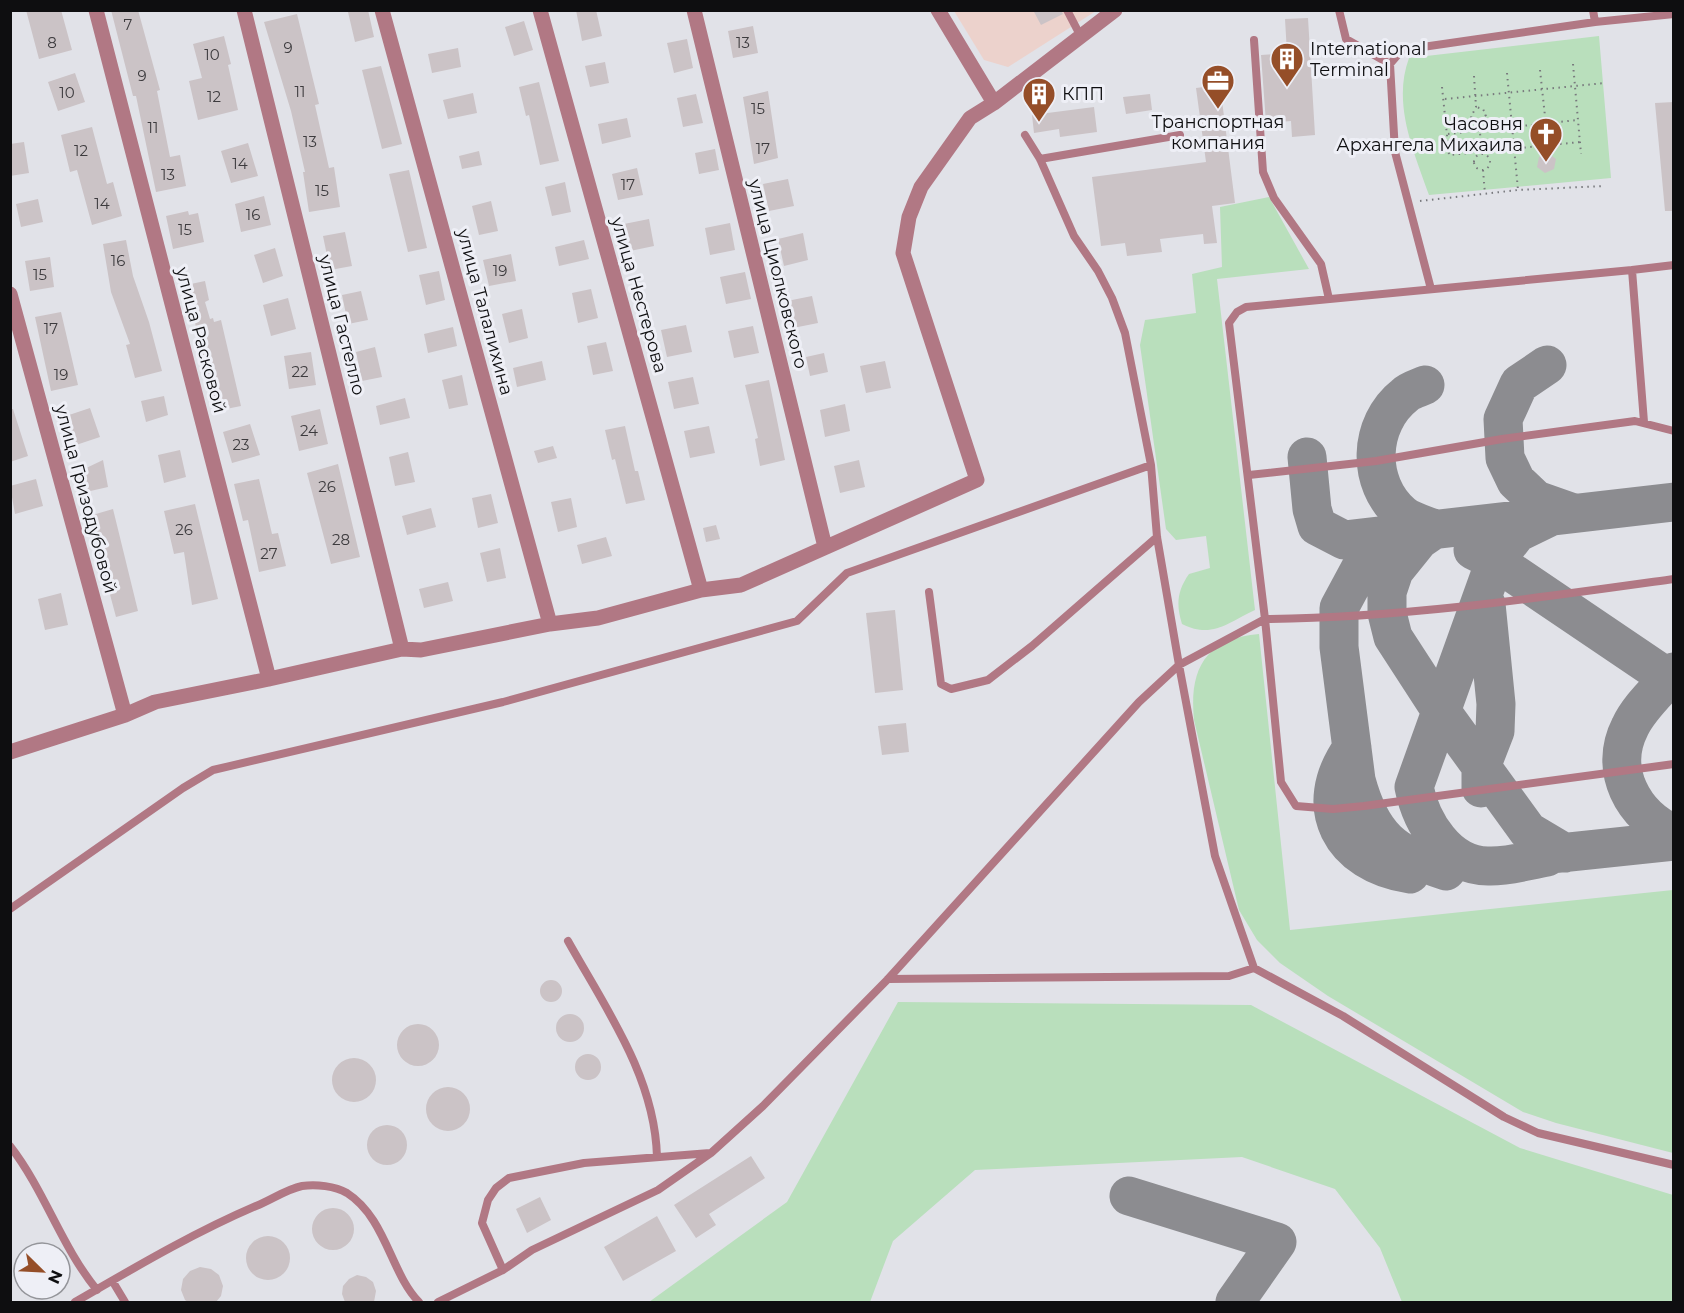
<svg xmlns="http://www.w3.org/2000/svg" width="1684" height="1313" viewBox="0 0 1684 1313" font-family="Montserrat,sans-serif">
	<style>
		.industrial { fill: #ecd2cc }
		.green { fill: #b9dfbc }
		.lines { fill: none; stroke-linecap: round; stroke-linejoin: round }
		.taxiway { stroke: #8c8c90; stroke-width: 39 }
		.building { fill: #cbc3c6 }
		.path { stroke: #78797d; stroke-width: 2; stroke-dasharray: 1.5 4.5; stroke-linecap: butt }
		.lane { stroke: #b17884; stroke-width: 8 }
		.street { stroke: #b17884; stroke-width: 15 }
		.labels { text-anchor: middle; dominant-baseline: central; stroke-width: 6; stroke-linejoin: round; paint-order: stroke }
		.number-label { font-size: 15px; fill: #3d3b3e }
		.poi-label { font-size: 18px; fill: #0e0e10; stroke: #eeeff6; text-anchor: start }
		.street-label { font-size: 18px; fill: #0e0e10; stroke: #eeeff6 }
	</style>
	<rect width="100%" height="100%" fill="#e1e2e8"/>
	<path class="industrial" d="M954,11H1096L1008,67L984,60Z"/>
	<path class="green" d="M1599,36L1611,178L1429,195C1414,152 1392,104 1409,58Z
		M1269,197L1309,269L1217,279L1255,610C1227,623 1212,639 1182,624C1176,605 1177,591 1189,574L1210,568L1206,536L1176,540L1166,529L1140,345L1145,320L1196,313L1192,274L1222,267L1220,207Z
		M1259,634L1290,930L1673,890V1153L1556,1123L1523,1112L1328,996L1280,963L1257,940L1239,910L1194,720C1189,669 1205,639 1259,634Z
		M898,1002L1251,1005L1520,1148L1673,1195V1302H1402L1380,1248L1335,1189L1242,1157L975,1170L893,1241L870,1302H649L787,1202Z"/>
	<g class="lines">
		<path class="taxiway" d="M1547,365L1519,384L1503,419L1505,458L1516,481L1536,500L1573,513
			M1425,385C1419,388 1410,390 1405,395C1368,424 1366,483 1402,514C1410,521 1425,525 1435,529L1419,540L1394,571L1387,592V613L1393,637L1441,711L1528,831L1565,853
			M1307,457L1312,509L1317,526L1344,540L1674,502
			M1413,537L1397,542L1360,569L1339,608V647L1356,780C1371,836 1393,854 1446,871
			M1473,550L1495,561L1674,682
			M1674,672C1660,689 1639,707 1630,727C1608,770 1633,816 1674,834
			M1352,748C1310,807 1341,864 1410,874
			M1481,788V767L1495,731L1496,704L1486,604
			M1541,855L1674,841
			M1547,857C1529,860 1507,867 1488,866C1447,866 1421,822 1414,787L1495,561L1517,533L1554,515
			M1129,1196L1277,1242L1235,1302"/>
	</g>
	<path class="building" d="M26,10H61L72,50L39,59Z
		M111,10H138L160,90L157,91L170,157L180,155L186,186L156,192L136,96H133Z
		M368,10L374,37L355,42L348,12Z
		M576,10H596L602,36L582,41Z
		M1033,10H1061L1063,14L1041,25Z
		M297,14L319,104L315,105L329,168L334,167L340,207L309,212L303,172H305L291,111L264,22Z
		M1308,18L1315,135L1292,137L1291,121L1266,123L1261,55L1287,53L1285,19Z
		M524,21L533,50L514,56L505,27Z
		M753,26L758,53L733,58L728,31Z
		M224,36L231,64L228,65L238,110L198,120L189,81L202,78L193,44Z
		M687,39L693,68L674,73L667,43Z
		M458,48L461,67L432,73L428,54Z
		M605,62L609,83L590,87L585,66Z
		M381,66L402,144L382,149L362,70Z
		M75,73L85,102L58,111L48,82Z
		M539,82L559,161L540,165L529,115L526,116L519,87Z
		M1220,85L1235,203L1212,206L1217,243L1204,244L1203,234L1160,239L1162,252L1127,256L1125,243L1101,246L1092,177L1206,162L1196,88Z
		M768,91L778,158L754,164L743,97Z
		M473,93L477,113L448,119L443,100Z
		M696,94L703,123L683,127L677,98Z
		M1150,94L1152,110L1126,114L1123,97Z
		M1674,102V211H1665L1655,103Z
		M1094,107L1097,132L1060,137L1059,129L1034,133L1032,115Z
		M627,118L631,137L602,144L598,124Z
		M92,127L107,184L113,182L122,216L92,225L77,170L70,172L61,135Z
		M24,142L29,173L10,176V144Z
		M248,143L258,176L231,183L221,151Z
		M715,149L719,170L699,174L695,153Z
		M479,151L482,165L462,169L459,156Z
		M1548,153L1556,159L1554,169L1545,173L1537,167L1539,157Z
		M637,168L643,195L618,200L612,174Z
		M409,170L427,248L408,252L389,174Z
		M788,179L794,206L769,211L763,184Z
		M565,182L571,212L552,216L545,187Z
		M264,196L271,225L241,232L235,204Z
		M38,199L43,222L21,227L16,204Z
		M491,201L498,231L479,235L472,206Z
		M188,211L189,215L198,213L204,242L173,249L166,216Z
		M649,219L654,246L630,251L624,224Z
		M730,223L735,250L710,255L705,228Z
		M345,232L352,266L330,270L323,236Z
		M803,233L808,260L784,266L778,239Z
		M126,240L133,276L149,322L162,371L135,378L126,345L130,344L111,292L103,244Z
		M584,240L589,259L559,266L555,247Z
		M275,248L283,276L263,283L254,255Z
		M511,254L516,281L489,286L483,260Z
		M50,257L54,287L30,291L25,261Z
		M439,271L445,300L426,305L419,275Z
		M745,272L751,299L726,304L720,277Z
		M205,281L209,300L205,302L210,319L213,318L214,322L221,320L241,406L216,411L186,285Z
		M591,289L598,318L578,323L572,293Z
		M361,291L368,320L348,324L342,295Z
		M812,296L818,323L793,328L787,301Z
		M288,298L296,329L271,336L263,305Z
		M522,309L528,338L509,343L502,314Z
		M61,312L78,385L51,391L35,317Z
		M686,325L692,352L667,357L661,330Z
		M753,326L759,353L734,358L728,331Z
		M453,327L457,346L428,353L424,334Z
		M606,342L613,371L593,375L587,346Z
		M375,347L382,377L362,381L356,352Z
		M311,352L316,385L289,389L284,356Z
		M824,353L828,372L810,376L806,357Z
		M542,361L546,380L517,387L513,368Z
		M885,361L891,388L866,393L860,366Z
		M462,375L468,405L449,409L442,380Z
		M693,377L699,404L674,409L668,382Z
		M769,380L785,460L760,466L755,439L758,438L745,385Z
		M164,396L168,415L146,422L141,401Z
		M405,398L410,418L380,425L376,406Z
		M845,404L850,431L825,437L820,410Z
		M90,408L100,437L73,446L63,417Z
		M10,409H13L28,456L10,462Z
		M320,409L328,444L299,451L291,416Z
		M250,424L260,455L232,463L223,432Z
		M625,426L635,471H638L645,500L626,504L615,459L612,460L605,430Z
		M709,426L715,453L690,458L684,431Z
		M553,446L557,458L538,463L534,451Z
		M180,450L186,477L164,483L158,455Z
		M408,452L415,482L395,486L389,457Z
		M103,460L108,487L86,492L82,470Z
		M859,460L865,487L840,493L834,466Z
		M338,464L360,557L331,564L307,473Z
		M36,479L43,506L15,514L10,486Z
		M259,479L272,534L278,533L286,566L259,572L248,520L243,521L234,484Z
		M491,494L498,523L478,528L472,498Z
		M571,498L577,527L558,532L551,502Z
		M195,504L218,599L192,605L184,552L174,554L164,511Z
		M431,508L436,527L407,535L402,516Z
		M113,509L138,611L116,617L89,516Z
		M716,525L720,539L706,542L703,528Z
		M606,537L612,556L582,564L577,545Z
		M500,548L506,578L487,582L480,553Z
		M448,582L453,601L424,608L419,589Z
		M61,593L68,625L45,630L38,599Z
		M895,610L903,690L875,693L866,613Z
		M906,723L909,752L882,755L878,726Z
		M540 991a11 11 0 1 1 22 0a11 11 0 1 1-22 0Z
		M556 1028a14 14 0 1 1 28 0a14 14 0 1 1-28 0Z
		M397 1045a21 21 0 1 1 42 0a21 21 0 1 1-42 0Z
		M575 1067a13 13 0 1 1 26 0a13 13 0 1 1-26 0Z
		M332 1080a22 22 0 1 1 44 0a22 22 0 1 1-44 0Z
		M426 1109a22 22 0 1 1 44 0a22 22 0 1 1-44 0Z
		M367 1145a20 20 0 1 1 40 0a20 20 0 1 1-40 0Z
		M751,1156L765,1178L709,1214L716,1225L696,1238L674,1205Z
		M540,1197L551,1220L527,1233L516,1209Z
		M312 1229a21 21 0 1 1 42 0a21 21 0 1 1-42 0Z
		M657,1216L676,1251L623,1281L604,1247Z
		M246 1258a22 22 0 1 1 44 0a22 22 0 1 1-44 0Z
		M200,1267L211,1269L219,1275L223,1286L221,1296L216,1302H188L185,1300L181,1290L183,1279L190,1271Z
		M357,1275L366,1277L373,1282L376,1291L374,1302H345L342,1294L343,1286L349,1279Z"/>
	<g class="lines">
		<path class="path" d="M1573,64L1581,154
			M1540,70L1548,144
			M1507,73L1518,190
			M1474,76L1476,107L1471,117L1478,122L1486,115L1483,109L1476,107
			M1442,87L1449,155L1580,142
			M1445,99L1605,83
			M1478,122L1483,151
			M1448,134L1577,120
			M1474 162a8 8 0 1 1 16 0a8 8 0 1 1-16 0Z
			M1483,170L1485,194
			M1420,201L1518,190L1604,186"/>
		<path class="lane" d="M1067,10L1080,35
			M1339,10L1346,39L1390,64
			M1593,10L1595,22
			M1254,40L1263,172L1274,198L1321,264L1329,299
			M1040,159L1180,135
			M1632,270L1674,265
			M1431,289L1395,152L1390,64L1402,50L1595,22L1674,14
			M1644,422L1632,270L1246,307L1237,312L1229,323L1265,619L1179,665L1215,856L1254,968L1343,1016L1504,1117L1538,1133L1674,1165
			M1249,475L1376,461L1502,439L1635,421L1674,431
			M1674,579C1538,598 1402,618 1265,619L1281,782L1296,806L1333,809L1364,806L1674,764
			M929,592L941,684L951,689L988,680L1032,646L1157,537
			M10,909L183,788L213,770L503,702L797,621L847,573L1151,465
			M568,941C606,1009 655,1077 657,1157
			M888,979L1229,976L1254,968
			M10,1146C45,1191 61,1246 97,1290
			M503,1270L482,1223L488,1200L496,1188L509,1178L584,1163L710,1153
			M113,1282L125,1302
			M75,1302C134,1268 193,1233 256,1206C271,1200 287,1189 302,1186C316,1184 335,1186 347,1193C386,1218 391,1274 419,1302
			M438,1302L503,1270L532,1250L658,1190L711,1153L763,1106L888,979L1139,702L1179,665L1157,537L1151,465L1125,333L1112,298L1098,271L1074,236L1040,159L1025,135"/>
		<path class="street" d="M96,10L269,679
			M244,10L402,649
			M382,10L550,624
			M540,10L701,590
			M694,10L825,547
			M938,10L994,103
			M10,294L125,715
			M10,752L125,715L155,702L269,679L402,649L421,650L550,624L598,618L701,590L741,585L977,480L903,253L909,217L921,187L970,118L994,103L1115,10"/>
	</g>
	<defs>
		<g id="building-pin" transform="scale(1.725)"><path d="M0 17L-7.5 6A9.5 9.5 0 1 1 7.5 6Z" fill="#954e28" stroke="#eeeff6"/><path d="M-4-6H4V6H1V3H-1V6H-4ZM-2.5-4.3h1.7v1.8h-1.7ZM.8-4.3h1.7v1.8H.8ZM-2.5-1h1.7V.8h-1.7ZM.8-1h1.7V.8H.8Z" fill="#fff"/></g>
		<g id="office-pin" transform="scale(1.725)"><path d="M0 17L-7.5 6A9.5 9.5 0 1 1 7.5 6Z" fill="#954e28" stroke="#eeeff6"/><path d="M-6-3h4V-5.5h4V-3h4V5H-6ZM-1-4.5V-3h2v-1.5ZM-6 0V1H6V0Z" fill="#fff"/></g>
		<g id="church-pin" transform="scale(1.725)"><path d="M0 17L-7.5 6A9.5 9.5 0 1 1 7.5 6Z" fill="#954e28" stroke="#eeeff6"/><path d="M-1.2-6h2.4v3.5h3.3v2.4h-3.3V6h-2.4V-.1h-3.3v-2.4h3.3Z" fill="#fff"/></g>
	</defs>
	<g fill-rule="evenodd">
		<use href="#building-pin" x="1287" y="59"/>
		<use href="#office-pin" x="1218" y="81"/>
		<use href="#building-pin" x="1039" y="94"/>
		<use href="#church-pin" x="1546" y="134"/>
	</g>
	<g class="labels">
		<g class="number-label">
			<text x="128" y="24">7</text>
			<text x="52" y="42">8</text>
			<text x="743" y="42">13</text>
			<text x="288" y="47">9</text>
			<text x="212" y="54">10</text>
			<text x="142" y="75">9</text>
			<text x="300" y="91">11</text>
			<text x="67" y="92">10</text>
			<text x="214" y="96">12</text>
			<text x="758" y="108">15</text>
			<text x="153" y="127">11</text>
			<text x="310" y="141">13</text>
			<text x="763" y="148">17</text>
			<text x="81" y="150">12</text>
			<text x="240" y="163">14</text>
			<text x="168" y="174">13</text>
			<text x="628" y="184">17</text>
			<text x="322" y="190">15</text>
			<text x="102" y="203">14</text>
			<text x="253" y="214">16</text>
			<text x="185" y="229">15</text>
			<text x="118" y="260">16</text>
			<text x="500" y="270">19</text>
			<text x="40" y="274">15</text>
			<text x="51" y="328">17</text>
			<text x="300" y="371">22</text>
			<text x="61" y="374">19</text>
			<text x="309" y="430">24</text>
			<text x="241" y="444">23</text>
			<text x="327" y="486">26</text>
			<text x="184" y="529">26</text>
			<text x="341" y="539">28</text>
			<text x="269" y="553">27</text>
		</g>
		<g class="poi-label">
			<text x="1310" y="49">International<tspan x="1310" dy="21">Terminal</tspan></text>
			<text x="1062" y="94">КПП</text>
			<text x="1218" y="122" text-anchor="middle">Транспортная<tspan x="1218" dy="21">компания</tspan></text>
			<text x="1523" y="124" text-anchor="end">Часовня<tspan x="1523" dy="21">Архангела Михаила</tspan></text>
		</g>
		<g class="street-label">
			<text transform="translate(778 274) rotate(76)">улица Циолковского</text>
			<text transform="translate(639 295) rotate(74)">улица Нестерова</text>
			<text transform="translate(485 312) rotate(75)">улица Талалихина</text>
			<text transform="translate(342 325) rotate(76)">улица Гастелло</text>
			<text transform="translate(201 340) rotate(75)">улица Расковой</text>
			<text transform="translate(86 499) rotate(75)">улица Гризодубовой</text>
		</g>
	</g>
	<rect width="1684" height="1313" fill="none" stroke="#0e0e10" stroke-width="24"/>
	<g transform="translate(42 1271) rotate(114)"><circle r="28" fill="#eeeff6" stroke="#94959a" stroke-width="1.5"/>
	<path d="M0-4.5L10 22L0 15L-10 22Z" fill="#954e28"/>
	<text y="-9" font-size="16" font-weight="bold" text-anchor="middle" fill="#0e0e10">N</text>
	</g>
</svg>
